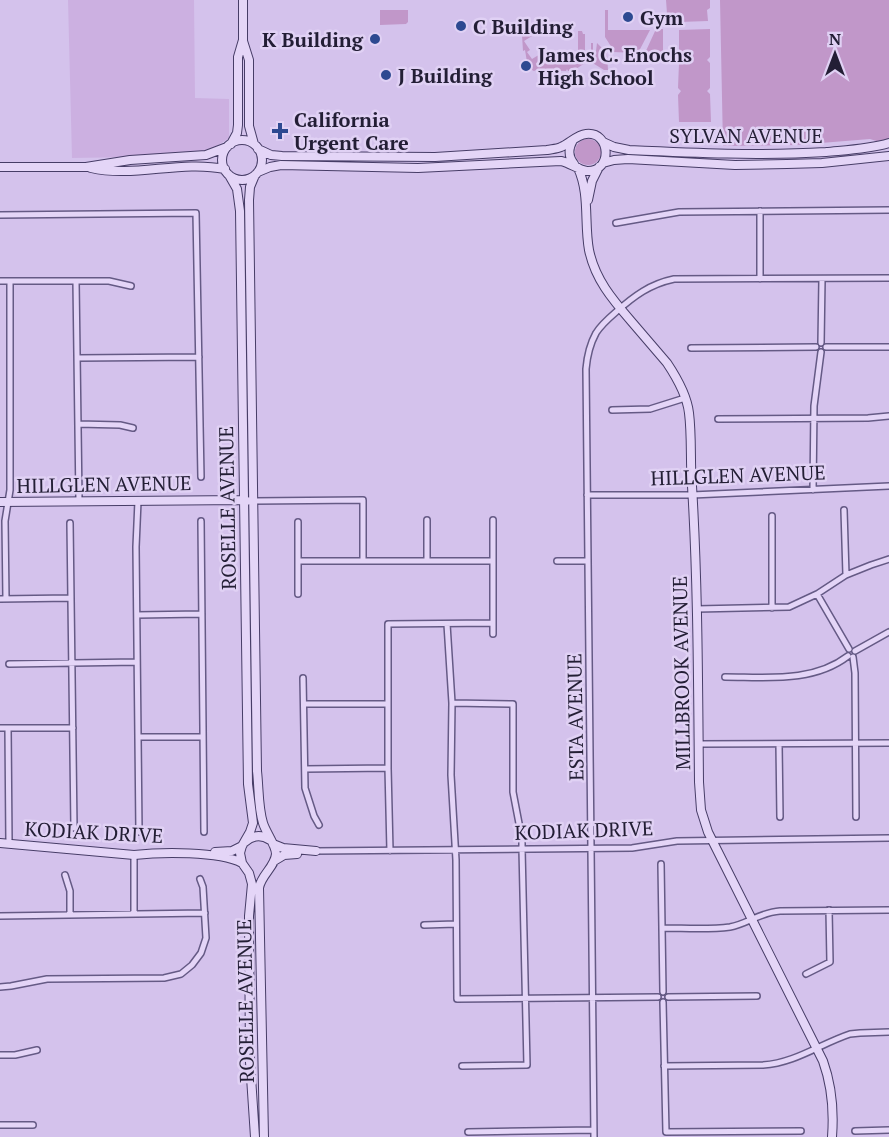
<svg xmlns="http://www.w3.org/2000/svg" width="889" height="1137" viewBox="0 0 889 1137" font-family="'PT Serif',serif">
	<style>
		.farmland { fill: #ccb0e1 }
		.green { fill: #c197c9 }
		.lines { fill: none; stroke-linecap: round; stroke-linejoin: round }
		.street-casing { stroke: #655a85; stroke-width: 8 }
		.secondary-casing { stroke: #473d67; stroke-width: 10 }
		.street { stroke: #e4d5f7; stroke-width: 5 }
		.secondary { stroke: #e4d5f7; stroke-width: 8 }
		.poi-dot { fill: #2d4991; stroke: #e0d1f4; stroke-width: 2 }
		.labels { text-anchor: middle; dominant-baseline: central; stroke-width: 5; stroke-linejoin: round; paint-order: stroke }
		.poi-label { font-size: 20px; font-weight: bold; fill: #231e35; stroke: #e0d1f4; text-anchor: start }
		.street-label { font-size: 20px; fill: #231e35; stroke: #e0d1f4 }
	</style>
	<rect width="100%" height="100%" fill="#d4c2ec"/>
	<path class="farmland" d="M68,0H194L195,98L229,99V138L211,150L133,157L72,158Z"/>
	<path class="green" d="M666,0H710V8L707,10L708,21L679,22V26L668,27Z
		M720,0H889V145L870,139L796,145L723,146Z
		M380,10H408V22L406,24L380,25Z
		M605,10H608V30H650L638,53L613,52L612,48L605,37Z
		M526,29H541L540,31L524,41L530,50L527,52L532,59L542,53H549L550,58C557,58 561,63 567,61L569,59L578,58V31H582L583,34H585V63L573,71H568L567,69L566,71L536,70L534,71L528,68L525,50L523,51L522,35H525Z
		M656,29H663V53H645Z
		M710,29V57L707,60L710,63V88L707,91L710,94L711,122H679L678,95L681,91L678,88L679,63L682,60L679,57V30Z
		M591,43H593V50L595,52L596,51L597,43L607,53L608,70H604L591,62Z
		M575 152a13 13 0 1 1 26 0a13 13 0 1 1-26 0Z"/>
	<g class="lines">
		<g class="street-casing">
			<path id="street" d="M760,211V279
				M0,215L196,213L201,477
				M616,223L679,212L889,210
				M0,281H109L131,286
				M76,281L79,501
				M821,343L822,279
				M826,347H889
				M691,348L816,347
				M77,358L199,357
				M612,410L650,409L685,398
				M718,419L868,418L889,416
				M78,424L120,425L133,428
				M813,490L814,406L821,352
				M587,495H692L889,486
				M138,501L136,547L139,832
				M254,501L363,500V561
				M844,510L846,575
				M772,516V608
				M427,520V561
				M493,520V623
				M201,521L204,832
				M298,522V594
				M70,523L74,828
				M298,561H493
				M557,561H588
				M817,594L849,649
				M0,599L71,598
				M6,599L5,521L10,490V281
				M697,609L789,607L817,594L846,575L871,565L889,559
				M137,615L202,614
				M447,624L452,703L451,775L456,860L457,999L658,997
				M855,651L889,632
				M853,657L855,673L856,817
				M9,664L137,662
				M725,677C766,677 813,683 848,656
				M303,678L305,788L314,816L319,825
				M452,703L513,704V792L522,839V849L527,1065L462,1066
				M304,704H388
				M0,728H73
				M8,728L9,843
				M138,737H203
				M699,744L889,743
				M779,744L780,817
				M305,769L388,768
				M316,851L632,848L677,841L889,838
				M390,851L388,768V624L493,623V634
				M134,855V914
				M661,864L663,992
				M65,875L70,891V915
				M0,916L205,913
				M424,925L456,924
				M662,928C684,928 708,930 730,927C747,924 761,912 780,911L889,910
				M806,974L830,962L829,910
				M0,987L11,986L47,979L164,978L181,974L192,965L201,953L206,938L203,887L200,879
				M668,997L757,996
				M663,1002L666,1132L801,1131
				M0,1055H15L37,1050
				M664,1066L763,1065C795,1063 820,1044 850,1034L860,1033L889,1032
				M0,1125H33
				M855,1131L889,1130
				M468,1132L594,1130
				M594,1137L586,369C587,357 590,344 596,333C601,325 609,318 616,312C634,296 650,284 674,279L889,278"/>
		</g>
		<g class="secondary-casing">
			<path id="secondary" d="M243,41L249,60V126L254,144
				M573,140C568,149 568,156 574,164
				M222 160a20 20 0 1 1 40 0a20 20 0 1 1-40 0Z
				M603,142L614,147L629,150C694,153 760,156 826,152C846,150 869,149 889,143
				M231,144L237,133L238,125V57L243,40V0
				M603,163L614,160L628,159L735,165L787,164L822,163L889,156
				M0,167H86L130,160L206,155L227,147
				M91,168C134,178 180,160 225,169
				M578,168C590,194 584,223 589,250C595,279 612,299 631,321C643,335 655,349 667,363C677,378 687,395 689,413C692,437 690,462 692,486C698,585 698,683 699,782L701,810L708,832L823,1061C832,1086 834,1111 832,1137
				M258,172L270,167L281,165L418,168L561,161C570,163 579,170 587,171C613,172 611,131 586,134C577,135 570,143 561,147C557,149 552,149 547,150L435,157L282,156L271,155L258,149
				M229,175L237,189L240,211L248,784L253,823L250,832L242,846L240,853L242,863L249,873L252,884L249,916L250,1062L255,1137
				M255,175L250,187L249,200L257,771C259,788 258,807 263,823C266,833 276,845 276,854C275,867 261,875 259,888L264,1137
				M588,200L592,181L599,167
				M0,502L244,500L247,501
				M245,842C253,835 261,834 270,840
				M0,843L134,855C161,852 219,851 242,863
				M273,844L283,848L316,851
				M215,852L232,851L242,846
				M274,861L284,855L297,854"/>
		</g>
		<use href="#street" class="street"/>
		<use href="#secondary" class="secondary"/>
	</g>
	<g class="poi-dot">
		<circle cx="628" cy="17" r="6"/>
		<circle cx="461" cy="26" r="6"/>
		<circle cx="375" cy="39" r="6"/>
		<circle cx="526" cy="66" r="6"/>
		<circle cx="386" cy="75" r="6"/>
		<path d="M277 122h6v6h6v6h-6v6h-6v-6h-6v-6h6z"/>
	</g>
	<g class="labels">
		<g class="poi-label">
			<text x="640" y="17">Gym</text>
			<text x="473" y="26">C Building</text>
			<text x="363" y="39" text-anchor="end">K Building</text>
			<text x="538" y="54">James C. Enochs<tspan x="538" dy="23">High School</tspan></text>
			<text x="398" y="75">J Building</text>
			<text x="294" y="119">California<tspan x="294" dy="23">Urgent Care</tspan></text>
		</g>
		<g class="street-label">
			<text x="746" y="135">SYLVAN AVENUE</text>
			<text transform="translate(738 475) rotate(-2)">HILLGLEN AVENUE</text>
			<text transform="translate(104 484) rotate(-1)">HILLGLEN AVENUE</text>
			<text transform="translate(227 508) rotate(-91)">ROSELLE AVENUE</text>
			<text transform="translate(681 673) rotate(-91)">MILLBROOK AVENUE</text>
			<text transform="translate(575 717) rotate(-91)">ESTA AVENUE</text>
			<text transform="translate(584 830) rotate(-2)">KODIAK DRIVE</text>
			<text transform="translate(94 832) rotate(3)">KODIAK DRIVE</text>
			<text transform="translate(245 1001) rotate(-91)">ROSELLE AVENUE</text>
		</g>
	</g>
	<g transform="translate(835 54)" stroke="#e0d1f4" stroke-width="4.5" paint-order="stroke">
	<path d="M0-4.5L10 22L0 15L-10 22Z" fill="#231e35"/>
	<text y="-9" font-size="16" font-weight="bold" text-anchor="middle" fill="#231e35">N</text>
	</g>
</svg>
